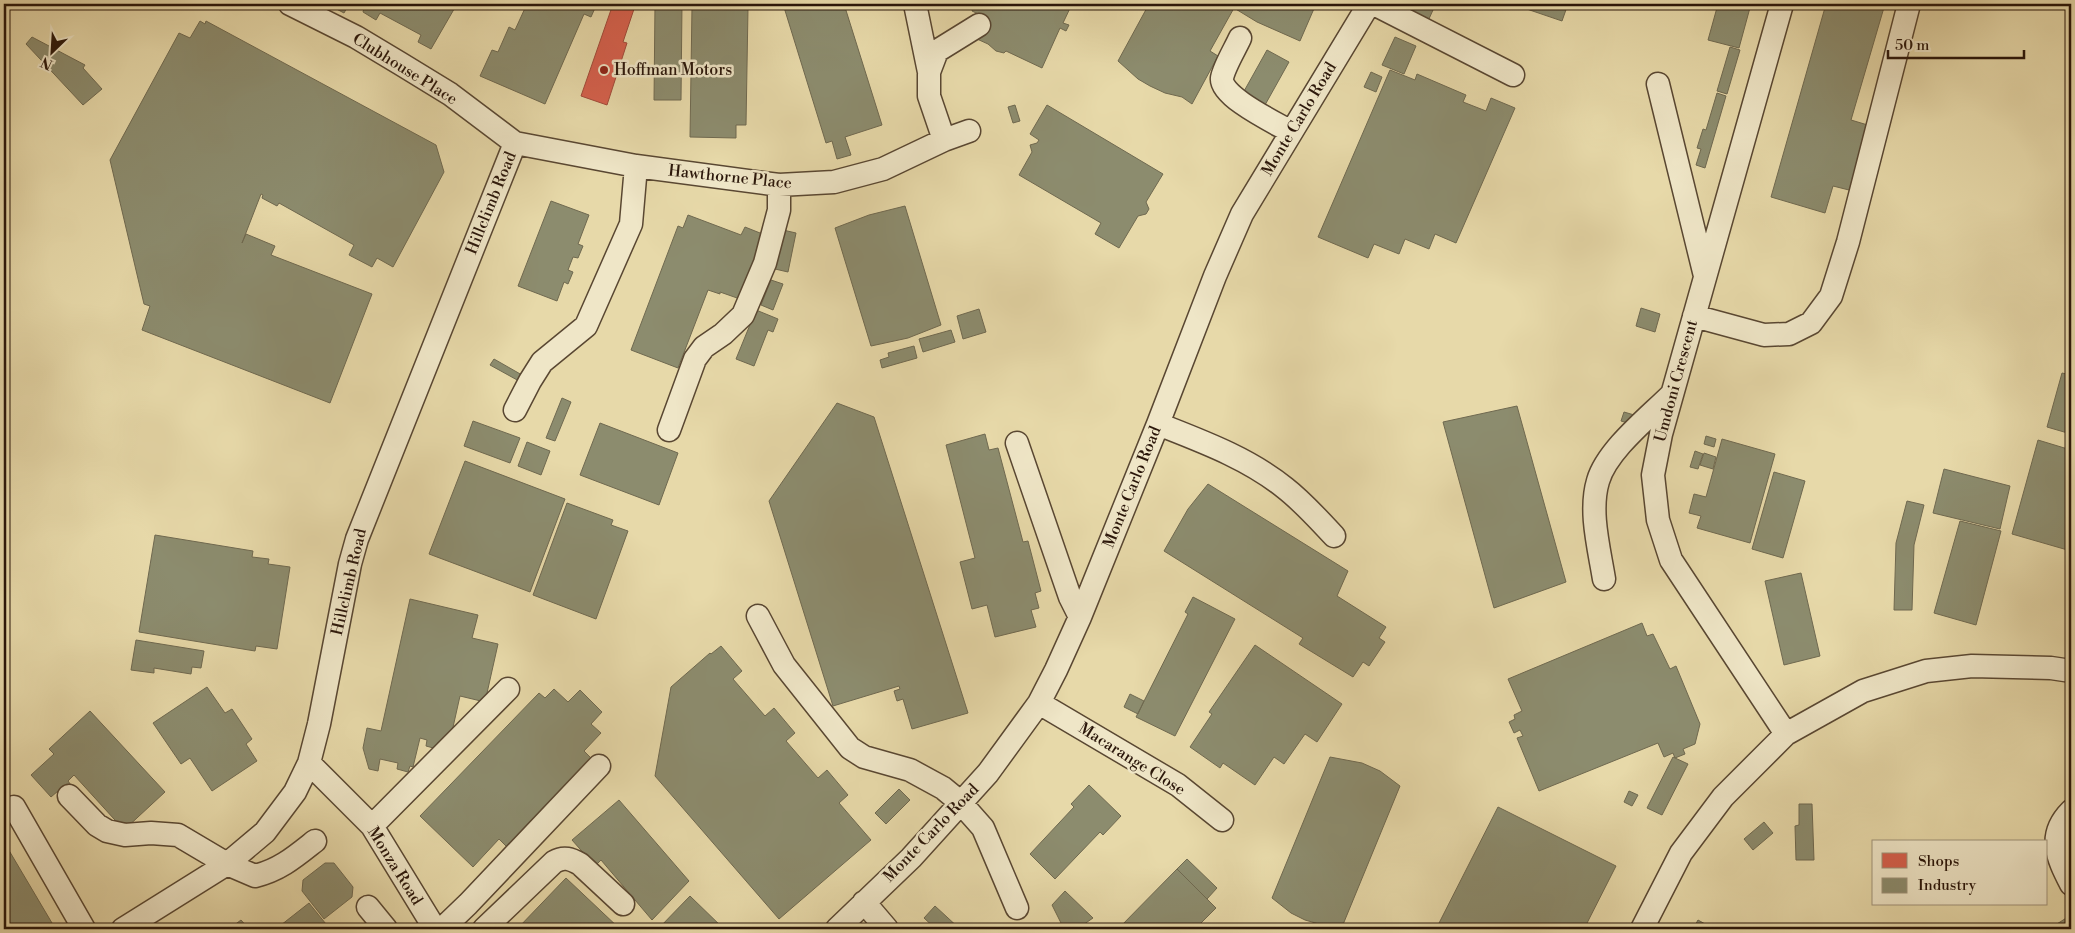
<svg xmlns="http://www.w3.org/2000/svg" width="2075" height="933" viewBox="0 0 2075 933" font-family="'Libre Bodoni',serif">
	<style>
		.shops { fill: #d6604d; stroke: #a24a39 }
		.industry { fill: #8c8c6e; stroke: #6f6950 }
		.lines { fill: none; stroke-linecap: round; stroke-linejoin: round }
		.minor-casing { stroke: #594732; stroke-width: 25 }
		.minor { stroke: #efe6c7; stroke-width: 22 }
		.poi-dot { fill: #8f2418; stroke: #efe6c7; stroke-width: 2 }
		.labels { text-anchor: middle; dominant-baseline: central; stroke-width: 5; stroke-linejoin: round; paint-order: stroke }
		.street-label { font-size: 16px; fill: #2a160a; stroke: #efe6c7 }
		.poi-label { font-size: 16px; fill: #2a160a; stroke: #efe6c7; text-anchor: start }
	</style>
	<rect width="100%" height="100%" fill="#e7d9a9"/>
	<filter id="stains"><feTurbulence type="fractalNoise" baseFrequency=".004" numOctaves="4"/><feColorMatrix values="0 0 0 0 .2 0 0 0 0 .09 0 0 0 0 .02 0 0 0 .5 -.17"/></filter>
	<radialGradient id="worn" r=".72"><stop offset=".6" stop-color="#630" stop-opacity="0"/><stop offset="1" stop-color="#630" stop-opacity=".3"/></radialGradient>
	<path class="shops" d="M613,4L635,6L623,42L627,43L607,105L581,96Z"/>
	<path class="industry" d="M327,4H349L344,13Z
		M365,4H457L431,49L418,42L421,35L380,13L376,20L363,12Z
		M532,4H589L595,8L591,17L584,14L545,104L480,76L492,50L498,52L509,27L515,30L526,6L531,8Z
		M655,4H682L681,100H654Z
		M783,4H844L882,125L845,137L851,155L837,159L832,141L826,143Z
		M965,4H1072L1063,23L1069,25L1066,31L1060,28L1042,68L1006,51L1004,53L996,51L988,44L977,39L987,18L972,11L973,8Z
		M1149,4H1316L1300,41L1257,22L1234,8L1210,51L1218,56L1192,104L1182,97L1165,93L1150,86L1138,79L1118,61Z
		M1408,4H1419L1433,10L1428,21L1405,11Z
		M1512,4H1568L1562,21Z
		M1718,4H1751L1739,48L1708,40Z
		M1826,4H1885L1851,120L1871,126L1853,191L1833,186L1825,213L1771,197Z
		M692,7L748,8L746,125H736V138L690,137Z
		M200,21L205,24L206,21L436,145L444,172L393,267L377,258L372,267L349,255L354,245L279,203L277,206L262,198L263,195L261,194L242,243L246,234L275,246L271,255L372,294L330,403L142,330L150,306L144,304L110,160L179,33L190,38Z
		M32,37L85,65L83,68L102,89L83,105L26,44Z
		M1395,37L1416,46L1404,74L1382,65Z
		M1730,47L1740,50L1727,94L1717,91Z
		M1267,50L1289,62L1265,105L1243,93Z
		M1390,70L1415,80L1417,74L1466,95L1463,102L1486,111L1491,98L1515,108L1456,243L1435,234L1429,249L1405,239L1399,254L1374,244L1368,258L1318,237Z
		M1371,72L1382,77L1376,92L1364,87Z
		M1717,93L1726,96L1705,168L1696,165L1701,149L1697,148L1703,129L1706,130Z
		M1015,105L1020,121L1013,123L1008,107Z
		M1047,105L1163,174L1146,202L1149,209L1146,214L1138,216L1119,248L1095,234L1101,223L1019,175L1032,152L1030,145L1037,143L1039,140L1030,134Z
		M551,201L589,215L578,244L583,246L578,258L573,257L568,270L573,272L568,284L564,282L557,301L518,286Z
		M905,206L941,325L908,338L871,346L835,228L869,215Z
		M688,215L741,235L745,227L765,235L740,299L720,292V294L708,290L678,368L631,350L678,226L683,228Z
		M783,230L796,233L788,272L775,269Z
		M771,280L783,284L773,310L761,305Z
		M1641,308L1660,314L1655,332L1636,326Z
		M979,309L986,332L963,339L957,316Z
		M756,310L778,319L773,332L768,330L754,366L736,359Z
		M951,330L955,342L923,352L919,339Z
		M914,346L917,358L882,368L880,360L889,357L888,353Z
		M494,359L522,375L519,381L490,365Z
		M2062,373L2071,375V434L2047,427Z
		M562,398L571,402L555,441L546,438Z
		M837,403L874,417L968,713L912,729L903,699L897,701L894,691L900,689L899,686L833,706L769,501Z
		M1517,406L1566,582L1494,608L1443,422Z
		M1624,412L1641,417L1638,426L1621,421Z
		M473,421L520,438L510,463L464,446Z
		M600,423L678,453L659,505L580,475Z
		M985,434L989,450L998,448L1023,542L1028,541L1041,591L1035,593L1039,608L1031,610L1036,627L995,637L987,605L972,609L960,562L975,558L946,445Z
		M1706,436L1716,439L1714,447L1704,444Z
		M1722,439L1775,454L1750,543L1697,528L1701,516L1689,513L1694,494L1706,497Z
		M2038,440L2071,450V551L2012,534Z
		M527,442L550,451L541,475L518,466Z
		M1695,451L1703,454L1698,469L1690,467Z
		M1704,453L1716,457L1713,469L1700,465Z
		M465,461L565,499L530,592L429,554Z
		M1944,469L2010,486L2000,529L1933,513Z
		M1774,472L1805,481L1783,558L1752,549Z
		M1208,484L1348,571L1337,596L1386,627L1379,638L1385,642L1369,666L1363,662L1353,677L1299,644L1303,638L1164,551L1188,509Z
		M1907,501L1924,505L1914,545L1912,610H1894L1896,543Z
		M567,503L613,520L611,525L628,531L596,619L533,595Z
		M1960,521L2001,531L1976,625L1934,613Z
		M155,535L253,551L252,557L269,559L268,564L290,567L277,649L256,646L255,651L139,632Z
		M1801,573L1820,656L1784,665L1765,581Z
		M1193,597L1235,619L1175,736L1136,717L1188,614L1185,612Z
		M410,599L478,615L472,638L498,644L485,702L460,696L449,745L438,742L437,749L426,746L427,740L420,738L413,767L410,766L408,772L397,769L398,763L380,759L378,771L369,769L363,748L367,728L381,731Z
		M1642,623L1647,636L1653,634L1670,669L1676,666L1700,724L1695,744L1683,749L1685,754L1675,758L1673,753L1664,757L1658,743L1539,791L1517,738L1523,736L1520,730L1514,733L1509,722L1515,719L1514,715L1522,711L1508,679Z
		M136,640L204,651L201,668L192,667L191,674L154,668V673L131,670Z
		M1255,645L1342,704L1317,742L1305,734L1284,764L1274,757L1255,785L1223,763L1220,768L1190,747L1212,714L1209,712Z
		M721,646L742,671L733,679L765,716L774,708L795,733L786,741L818,778L827,770L848,795L839,803L871,840L779,919L655,776L671,687L710,653L711,654Z
		M207,687L225,713L232,709L252,739L246,744L257,761L212,791L190,758L181,764L153,723Z
		M554,689L568,702L580,690L602,712L591,724L601,733L584,751L592,759L507,847L499,839L473,867L420,816L539,693L545,698Z
		M1130,694L1144,701L1138,714L1124,707Z
		M90,711L165,792L124,830L74,775L68,781L71,785L61,794L58,791L51,797L31,775L54,754L49,749Z
		M1330,757L1362,763L1380,771L1400,786L1342,927L1319,924L1305,920L1291,913L1272,898Z
		M1673,757L1688,764L1662,815L1647,808Z
		M1089,785L1121,816L1103,835L1100,832L1055,879L1030,854L1074,807L1071,804Z
		M899,789L910,800L886,824L875,813Z
		M1629,791L1638,795L1632,806L1624,802Z
		M619,800L689,881L652,920L601,860L595,866L572,840Z
		M1799,804H1812L1814,860H1796L1795,826L1799,825Z
		M1498,807L1616,866L1584,929H1436Z
		M1764,822L1773,833L1753,850L1744,839Z
		M4,842L52,923L40,929H4Z
		M1187,859L1217,888L1207,899L1177,869Z
		M325,863H334L353,887L352,897L324,919L302,891L303,880Z
		M1177,869L1216,908L1195,929H1118Z
		M566,878L620,929L518,928Z
		M1065,891L1093,918L1077,929H1064L1052,905Z
		M690,896L724,929H658Z
		M309,903L330,929H284L281,925Z
		M935,906L960,929H936L924,918Z
		M2071,915V929H2049Z
		M241,920L249,929H229Z
		M1698,920L1714,929H1693Z"/>
	<g class="lines">
		<g class="minor-casing">
			<path id="minor" d="M290,4L356,37L401,64L450,94L515,143L636,166L779,185L834,182L883,169L944,140L969,131
				M915,4L929,72
				M1374,4L1513,75
				M1782,4L1661,434L1653,475L1658,520L1671,560L1786,734
				M1240,38C1235,49 1224,67 1222,78C1219,96 1276,123 1291,132
				M1658,84L1705,276
				M944,140L929,96V72L937,51L979,25
				M1694,316L1764,335L1789,334L1811,323L1831,296L1848,242L1909,4
				M515,410L530,381L542,362L586,326L631,224L636,166
				M1158,424C1201,441 1248,458 1285,488C1303,502 1318,519 1334,536
				M669,430L695,359L704,347L723,334L743,315L765,263L779,210V185
				M1017,443L1070,597L1080,617
				M1604,579C1599,548 1589,511 1598,481C1607,450 1649,417 1672,394
				M758,616L784,665L850,748L864,757L910,770L943,788L960,802L983,828L1017,908
				M1039,703L1178,785L1222,820
				M309,763L372,826L435,929
				M69,796L97,825L107,831L125,835L151,833L178,835L227,864L255,876C280,870 296,856 315,841
				M14,807L84,929
				M2071,811C2047,835 2057,857 2071,884
				M372,826L508,689
				M864,902L887,929
				M368,907L386,929
				M123,929L227,864L265,832L295,792L309,763L319,724L350,564L357,539L515,143
				M442,929L468,904L599,766
				M484,929L554,862C564,856 571,859 580,864L623,904
				M837,929L911,858L988,773L1039,703L1056,670L1080,617L1158,424L1215,276L1242,214L1369,4
				M1642,929L1681,853L1723,797L1786,734L1863,691L1926,671L1972,666L2051,668L2071,671"/>
		</g>
		<use href="#minor" class="minor"/>
	</g>
	<circle class="poi-dot" cx="604" cy="70" r="5"/>
	<g class="labels">
		<g class="street-label">
			<text transform="translate(405 69) rotate(32)">Clubhouse Place</text>
			<text transform="translate(1299 119) rotate(-59)">Monte Carlo Road</text>
			<text transform="translate(730 177) rotate(6)">Hawthorne Place</text>
			<text transform="translate(491 203) rotate(-68)">Hillclimb Road</text>
			<text transform="translate(1676 381) rotate(-75)">Umdoni Crescent</text>
			<text transform="translate(1132 487) rotate(-68)">Monte Carlo Road</text>
			<text transform="translate(349 582) rotate(-77)">Hillclimb Road</text>
			<text transform="translate(1132 759) rotate(32)">Macarange Close</text>
			<text transform="translate(931 833) rotate(-46)">Monte Carlo Road</text>
			<text transform="translate(395 866) rotate(58)">Monza Road</text>
		</g>
		<g class="poi-label">
			<text x="614" y="70">Hoffman Motors</text>
		</g>
	</g>
	<rect width="2075" height="933" fill="none" stroke="#e7d9a9" stroke-width="20"/>
	<rect x="5" y="5" width="2065" height="923" fill="none" stroke="#2a160a" stroke-width="2.5"/>
	<rect x="10" y="10" width="2055" height="913" fill="none" stroke="#2a160a"/>
	<rect x="1872" y="840" width="175" height="65" fill="#efe6c7" stroke="#a0937b"/>
	<rect x="1882" y="853" width="25" height="15" fill="#d6604d" stroke="#a0937b"/>
	<text x="1918" y="866" font-size="15" fill="#2a160a">Shops</text>
	<rect x="1882" y="878" width="25" height="15" fill="#8c8c6e" stroke="#a0937b"/>
	<text x="1918" y="890" font-size="15" fill="#2a160a">Industry</text>
	<g transform="translate(52 52) rotate(205)" stroke="#efe6c7" stroke-width="4" paint-order="stroke">
	<path d="M0-4L9 19L0 12L-9 19Z" fill="#2a160a"/>
	<text y="-8" font-size="14" font-weight="bold" text-anchor="middle" fill="#2a160a">N</text>
	</g>
	<path d="M1888 50v8h136v-8" fill="none" stroke="#2a160a" stroke-width="2.5"/>
	<text x="1895" y="50" font-size="15" fill="#2a160a" stroke="#efe6c7" stroke-width="4" paint-order="stroke">50 m</text>
	<rect width="100%" height="100%" filter="url(#stains)"/>
	<rect width="100%" height="100%" fill="url(#worn)"/>
</svg>
